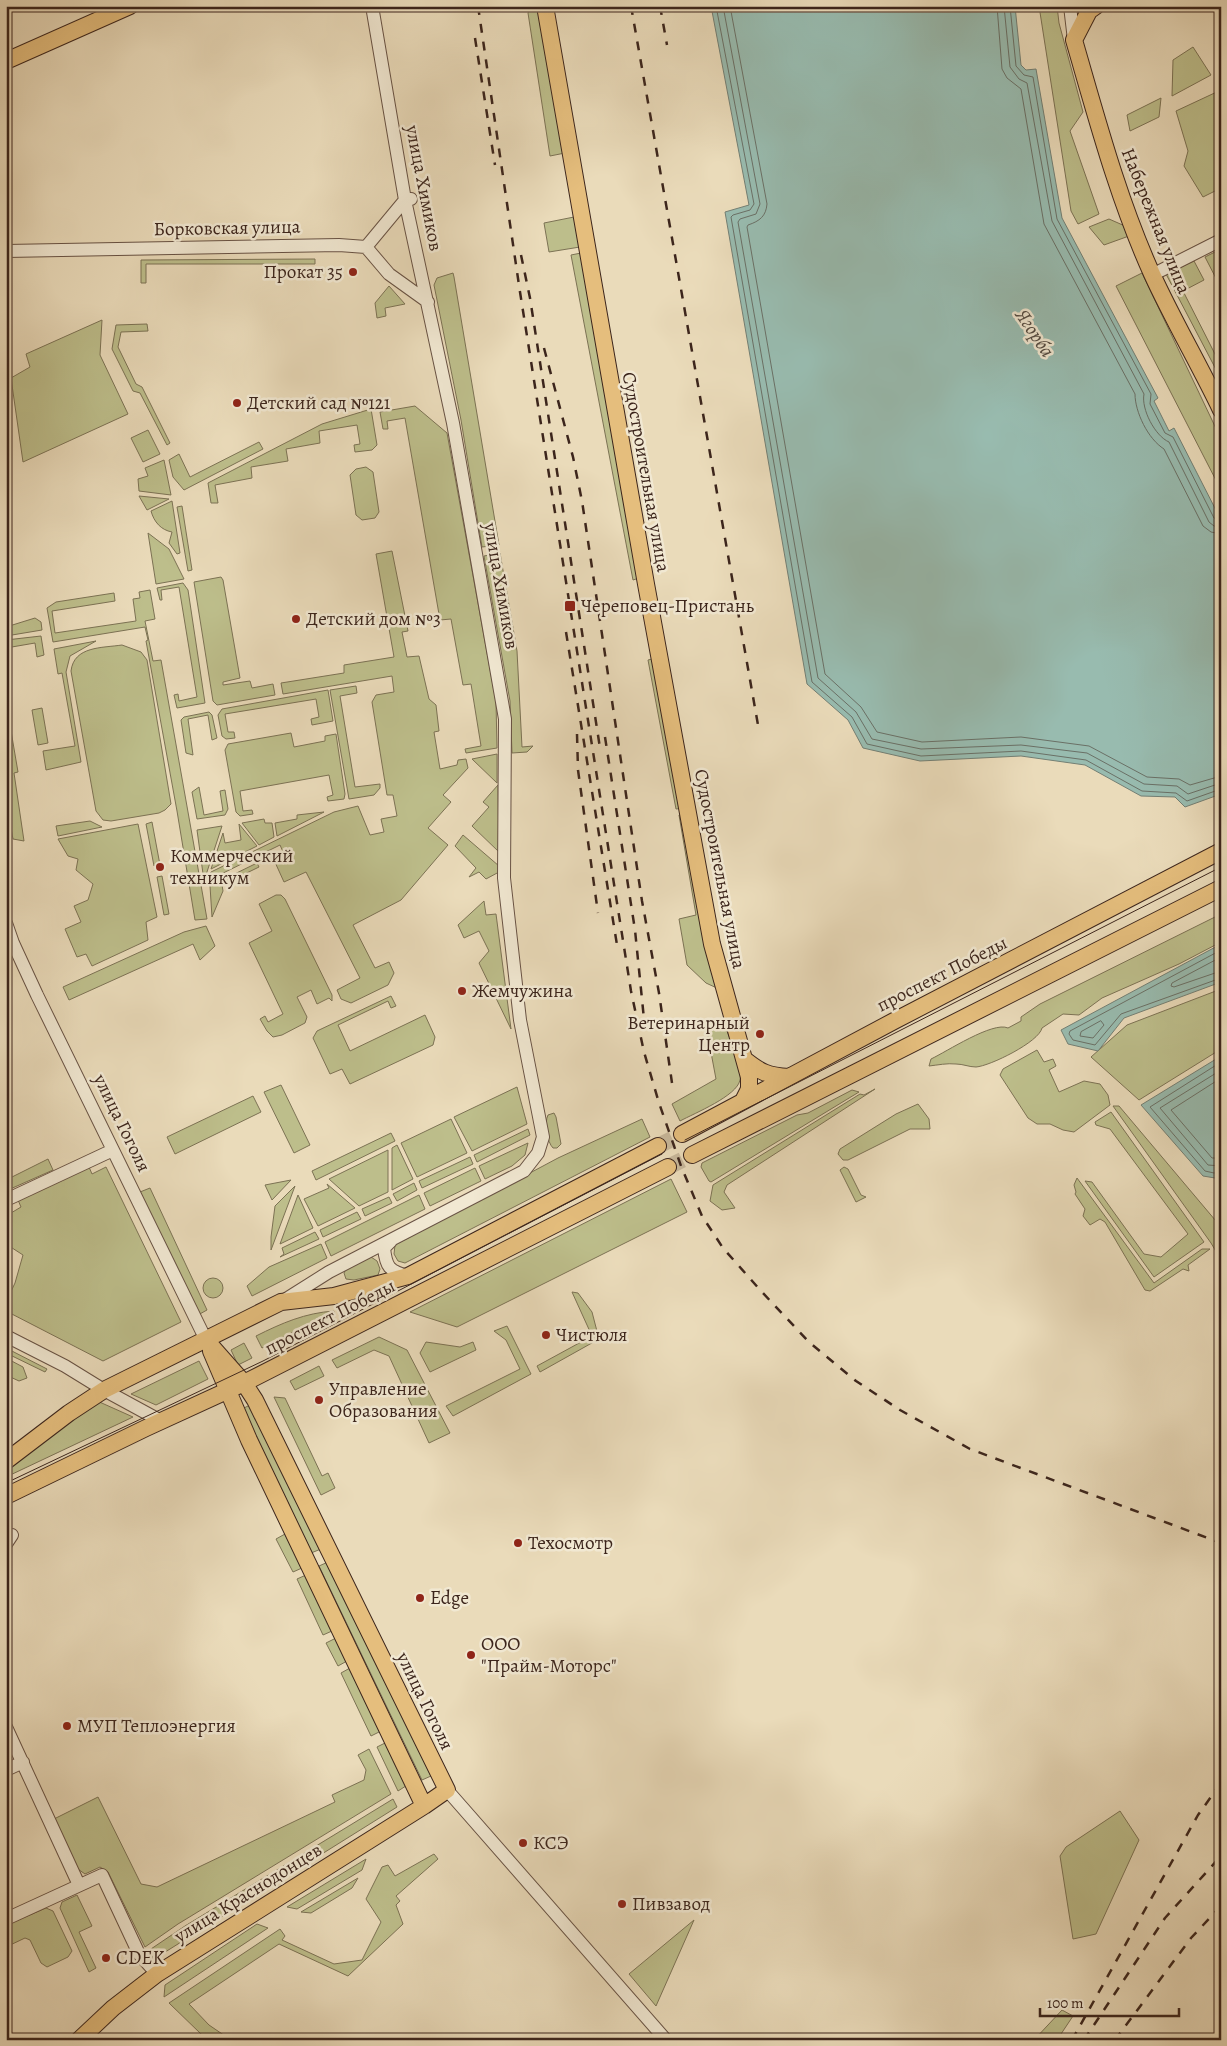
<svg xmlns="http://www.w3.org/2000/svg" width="1227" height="2046" viewBox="0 0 1227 2046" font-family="Alegreya,serif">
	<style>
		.green { fill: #bdbe8b; stroke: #7c7254 }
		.water { fill: #98bbaf; stroke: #737f74 }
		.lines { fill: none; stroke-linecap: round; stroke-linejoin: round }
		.shore { stroke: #6a7066; stroke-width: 1 }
		.major-tunnel { stroke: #c7b79a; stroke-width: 16; stroke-dasharray: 16 8; stroke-linecap: butt }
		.minor-casing { stroke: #685244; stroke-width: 14 }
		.major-casing { stroke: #3c251c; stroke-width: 18 }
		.minor { stroke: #f1e8d2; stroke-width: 12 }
		.major { stroke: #e5be7d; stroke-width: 16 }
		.tram { stroke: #3c251c; stroke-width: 1 }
		.rail { stroke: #3c251c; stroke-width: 2.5; stroke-dasharray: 9 9; stroke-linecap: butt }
		.poi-dot { fill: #8f2418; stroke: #f1e8d2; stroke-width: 2 }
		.labels { text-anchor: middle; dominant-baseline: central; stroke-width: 5; stroke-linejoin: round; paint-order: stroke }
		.street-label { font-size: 19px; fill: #3c251c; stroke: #f1e8d2 }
		.poi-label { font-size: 19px; fill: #3c251c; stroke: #f1e8d2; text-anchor: start }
		.water-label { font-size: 20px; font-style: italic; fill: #534a41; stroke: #f1e8d2 }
	</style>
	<rect width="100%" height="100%" fill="#eadbba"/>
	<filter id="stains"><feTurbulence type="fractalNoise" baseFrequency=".004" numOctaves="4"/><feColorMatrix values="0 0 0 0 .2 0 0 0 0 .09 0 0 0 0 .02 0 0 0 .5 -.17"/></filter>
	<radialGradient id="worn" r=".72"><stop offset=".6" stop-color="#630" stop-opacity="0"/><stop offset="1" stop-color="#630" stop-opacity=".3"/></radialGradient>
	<path class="green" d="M531,6H540L565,153L550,156L528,13Z
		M1039,6H1057L1059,23L1083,112L1070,131L1099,214L1078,224L1071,211Z
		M1193,47L1211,75L1172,96L1173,60Z
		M1221,90V188L1203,197L1184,166L1188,151L1176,111Z
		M1161,98L1159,117L1130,131L1127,115Z
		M574,217L580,247L549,252L544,223Z
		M1109,219L1125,226L1129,236L1104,245L1089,227Z
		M1221,249V288L1205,257Z
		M581,253L639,578L633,580L571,255Z
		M315,259V264H146V283H141V260Z
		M1194,261L1204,280L1183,291L1217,358L1221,357V379L1166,274Z
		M453,273L454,277L499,545L482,547L461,420L434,285L437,278Z
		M1142,273L1221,439V490L1116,286Z
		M389,286L405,304L385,308L386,316L377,318L375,303Z
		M102,320L100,355L128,414L23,462L11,378L30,367L26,354Z
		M147,324L148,331L121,332L118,347L136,384L142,387L170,443L167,445L140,393L133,391L112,349L116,325Z
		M415,406L447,433L496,702L497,748L466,753L465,749L481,746L471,684L463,685L451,619L440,620L405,418L387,421L388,429H383L380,412Z
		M371,409L377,445L372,450L355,452L354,445L360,444L357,425L319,431L320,443L286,449L288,461L251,467L252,478L215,485L218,503H211L208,483L322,424Z
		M148,430L160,454L143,462L131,438Z
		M259,442L263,449L184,490L173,477L169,460L179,454L190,477Z
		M164,460L171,495L139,491L138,479L148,476L145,468Z
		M366,467L373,472L379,512L375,518L362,520L356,515L350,475L356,469Z
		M139,496L169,499L147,510Z
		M172,501L180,553L177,554L169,543L172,532C161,530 154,522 151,511Z
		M182,506L192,570L188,571L177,507Z
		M148,533L169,549L184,579L156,584Z
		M392,551L408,631L402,632L407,657L419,656L429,699L436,705L439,731L434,732L440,769L457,765L458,760L466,759L468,768L443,795L451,802L428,828L448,845L401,900L353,925L375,968L389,962L394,973L388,985L351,1003L341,999L337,990L360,978L306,872L284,882L274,860L284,854L280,845L207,881L211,872L334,812L358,806L370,835L384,832L381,819L397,816L393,795H387L372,702L376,695L394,692L392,676L283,694L281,683L344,673V665L394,657L376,554Z
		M500,553L517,651L522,747L533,746L527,752L512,753L510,701L484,556Z
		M221,577L223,580L240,678L223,682V685L250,681L252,688L273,684L275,695L217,705L213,701L194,582Z
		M183,583L188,590L205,703L177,708L174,695L178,694L179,701L197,697L179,587L161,590L162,600H160L157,588Z
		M150,590L155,619L145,621L153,661L161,660L207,919L195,920L177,811L146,641L148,640L145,627L53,642L47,608L56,602L114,593L115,601L52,611L55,633L136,621L133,599L140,598L139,592Z
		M35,618L41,622L42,630L6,636V627Z
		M41,636L44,655L37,657L35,643L6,648V640Z
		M96,641L70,656L66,672L81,762L46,770L43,751L75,746L62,673L58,674L54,649Z
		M122,645L141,652L147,660L171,804L165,810L159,813L111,821L103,820L96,811L71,671C74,646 102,648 122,645Z
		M656,658L684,808L676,809L648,660Z
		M356,686L357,693L340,696L355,787L380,784V788L374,795L349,799L330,690Z
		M328,690L333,721L312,725L311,719L319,717L316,699L225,714L228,732H234L235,738L226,739L222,736L218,715L222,709Z
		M42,708L48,743L38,745L32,710Z
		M209,712L212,715L217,738L212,740L208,715L188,719L193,755L186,753L181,720L184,717Z
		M6,725H10L18,772L14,773L24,841L13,839L6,801Z
		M291,733L294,747L325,741V736L336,734L345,794L344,799L328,801L327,797L333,795L329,775L240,791L243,811L252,810L253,814L240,816L236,812L225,750L228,744Z
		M497,754V783L472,759Z
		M498,785L499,852L472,826L489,807L483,802Z
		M199,787L204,815L223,811L220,791L225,790L228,809L225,815L197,819L192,792Z
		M324,812L277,836L275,823L297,819V815Z
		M684,814L719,989L706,983L687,965L679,919L696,915L679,815Z
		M264,819L265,823H272L274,837L259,845L242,823Z
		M90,821L102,827L58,836L56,826Z
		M152,822L160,865L154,866L146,824Z
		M138,824L157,917L146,922L148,940L92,966L86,954L77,957L65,929L81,922L74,906L88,900L93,884L76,870L78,859L68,856L58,839Z
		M239,824L257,846L211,869L223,833L225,843L241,840Z
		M222,826L204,881L197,830Z
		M463,835L499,866V872L486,879L479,872L469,877L476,868L455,846Z
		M257,863L259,867L222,885L223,891L212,917L210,886Z
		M162,876L169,914L164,915L157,877Z
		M276,895H281L285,899L332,995V1001L329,998L317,1004L311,990L297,997L307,1017L305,1023L282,1035L273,1037L267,1031L260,1019L265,1016L268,1022L283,1014L249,943L272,931L259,904Z
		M484,901L486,915L496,914L511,1029L479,963L489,951L479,931L464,938L458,925Z
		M1221,914V942L1179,964L1102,998L1079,1015L1063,1014L1042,1028C1039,1042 990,1066 976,1067C969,1067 963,1064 956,1064C947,1063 938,1065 929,1066L931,1059C946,1052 993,1021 1008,1028L1021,1021V1017L1040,1004Z
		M206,926L215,946L200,960L193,944L69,1000L63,987L184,932Z
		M1221,989V1049L1139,1100L1091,1057L1127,1025Z
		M391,996L396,1006L391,1008L388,1001L338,1025L350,1051L425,1015L435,1037L433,1045L350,1084L342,1069L330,1074L313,1038L317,1031Z
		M723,1021C728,1035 743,1066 740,1080C737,1096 695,1113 680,1121L672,1104L716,1079L706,1026Z
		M1037,1050L1044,1062L1053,1059L1056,1066L1049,1070L1059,1092L1084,1081L1100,1084L1108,1095L1110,1105L1074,1132L1063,1130L1050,1124H1037L1028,1118L1000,1075L1003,1069Z
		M281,1085L310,1145L294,1153L264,1092Z
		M517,1087L527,1124L472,1151L454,1117Z
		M875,1089L727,1185L724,1192L735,1208L722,1210L710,1201L713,1185L860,1094L864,1095Z
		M852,1090L859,1092L711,1182L709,1181L701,1167L702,1163L797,1115L808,1113Z
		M253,1096L261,1112L175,1154L167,1137Z
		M918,1104L929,1119L930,1129H910L848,1160H843L838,1154L840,1149L896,1114Z
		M1113,1106H1119L1221,1227V1260L1211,1243Z
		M1111,1112L1204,1242L1154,1277L1085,1181L1092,1182L1144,1254L1161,1257L1188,1234L1110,1129L1096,1125L1095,1122Z
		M554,1113L556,1117L561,1144L557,1148H553C547,1142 544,1123 548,1115Z
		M451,1119L467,1153L417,1177L401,1143Z
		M642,1119L650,1137L405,1263L398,1261L394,1254L395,1245L558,1158Z
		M528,1129L530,1135L477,1162L474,1155Z
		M391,1133L395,1141L316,1180L312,1171Z
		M528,1143L525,1155L512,1166L485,1179L479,1166Z
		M397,1145L413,1179L392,1190V1148Z
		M388,1150V1192L359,1206L329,1179Z
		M470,1157L473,1164L422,1188L419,1181Z
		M48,1159L53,1170L8,1190L6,1180Z
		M89,1167L92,1174L106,1167L181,1322L103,1361L6,1311V1302L15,1283L23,1255L6,1244V1216L21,1207L18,1200Z
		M844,1167L848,1169L861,1195L866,1197L856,1202L840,1170Z
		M475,1168L481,1181L430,1206L424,1193Z
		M1077,1178L1154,1283L1202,1249H1210L1188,1265L1189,1271L1183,1269L1150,1291L1145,1290L1105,1222L1100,1219L1090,1225L1083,1216L1085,1209L1075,1194L1076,1192L1074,1185Z
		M671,1179L687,1212L457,1327L410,1312Z
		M291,1180L272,1200L265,1185Z
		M414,1183L417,1190L397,1201L393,1194Z
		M327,1184L355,1208L318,1226L304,1199L329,1188Z
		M295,1186L271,1250V1237L275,1206Z
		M150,1188L207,1310L198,1315L140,1192Z
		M298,1195L313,1228L280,1244Z
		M419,1195L425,1209L331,1256L325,1242Z
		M389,1197L392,1203L365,1216L362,1209Z
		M357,1212L361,1219L323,1237L320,1230Z
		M315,1232L319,1239L280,1257L284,1254L282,1248Z
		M321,1244L327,1258L252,1296L247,1286L269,1267Z
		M371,1257L377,1261L380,1269L378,1275L354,1280L346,1279L344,1273L346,1269Z
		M203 1288a10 10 0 1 1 20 0a10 10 0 1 1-20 0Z
		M572,1292L578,1293L592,1312L599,1339L540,1372L537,1366L592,1336Z
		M334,1311L335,1315L305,1331L303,1327L262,1348L256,1336C282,1323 305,1313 334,1311Z
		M507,1326L531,1374L453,1416L446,1406L520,1369L506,1340L494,1331Z
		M379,1337L407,1350L450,1433L429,1443L389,1356L374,1350L337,1368L332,1360Z
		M426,1342L460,1347L473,1342L476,1350L430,1372L420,1353Z
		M244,1343L252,1358L238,1365L231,1350Z
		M6,1348L47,1369L45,1372L6,1353Z
		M6,1358L23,1367L27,1378L19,1381L6,1375Z
		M199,1361L208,1379L156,1405L131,1394Z
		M319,1366L324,1376L295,1390L290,1381Z
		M274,1397L285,1398L322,1476L328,1473L335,1488L321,1495Z
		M95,1400L133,1417L6,1477V1466Z
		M250,1405L321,1549L311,1553L242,1409Z
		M285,1534L302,1568L293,1572L276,1539Z
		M328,1562L431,1776L422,1780L319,1566Z
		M306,1575L332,1631L323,1635L297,1579Z
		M336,1638L347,1661L338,1666L326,1643Z
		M350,1668L381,1731L371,1736L341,1673Z
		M387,1742L409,1784L398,1791L377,1747Z
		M369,1749L391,1794L178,1924L145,1947L108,1872L100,1867L85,1874L75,1867L54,1819L98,1797L141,1884L157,1887L335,1802L332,1795L364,1780L366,1770L358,1755Z
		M393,1799L397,1807L154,1959L148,1951L185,1926Z
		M1120,1811L1139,1840L1096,1934L1073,1939L1060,1856L1066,1847Z
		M434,1854L438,1859L396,1896L400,1901L396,1905L403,1924L348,1976L279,1944L189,2004L209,2025L231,2040H210L201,2034L169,2003L280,1929L285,1936L282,1940L334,1964L362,1960L381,1922L366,1899L382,1867L388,1865L395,1876Z
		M366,1859L362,1870L297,1909L287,1907Z
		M358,1878L352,1888L311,1913L301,1912Z
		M77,1895L92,1926L79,1932L96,1968L89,1972L60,1908L62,1902Z
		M46,1908L53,1911L72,1951L68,1957L47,1967L41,1963L30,1940L25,1938L6,1947V1925Z
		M694,1920L656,2006L629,1974Z
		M257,1924L268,1928L164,1997L165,1985Z
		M1062,2010L1073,2016L1057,2040H1034Z"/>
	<path class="water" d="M711,6H1015L1021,65L1026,70L1036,69L1062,218L1158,398L1154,401L1169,431L1174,428L1221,520V794L1185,807L1175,797L1141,796L1085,765L1021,756L920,761L863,748L848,720L807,684L725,212L749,205Z
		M1221,944V982L1124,1018L1098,1051L1068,1044L1061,1030Z
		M1221,1056V1176L1215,1178L1203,1176L1141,1105Z"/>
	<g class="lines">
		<path class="shore" d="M716,6L754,204L750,210L733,215L731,217L812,682L852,717L867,744L921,756L1021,751L1086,760L1142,791L1176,793L1187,801L1221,789
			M723,6L760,204L756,214L740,219L738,222L818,678L856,712L872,739L921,749L1021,745L1087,753L1144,784L1177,786L1188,794L1221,783
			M730,6L767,204C766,216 760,221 748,225L747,227L825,674L861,707L877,732L922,742L1021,737L1089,746L1147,777L1179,779L1190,785L1221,776
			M997,6L1002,69L1007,78L1021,89L1044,224L1135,394C1135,412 1148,439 1164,449L1203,526L1211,532L1221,534
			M1004,6L1010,67L1019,79L1027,83L1052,221L1144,394C1141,409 1155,436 1169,442L1209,522L1214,526L1221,527
			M1010,6L1016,66L1024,75L1033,77L1057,219L1151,394L1150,404L1165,433L1173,437L1214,518L1221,521
			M1221,950L1070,1031L1069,1034L1073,1040L1095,1045L1121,1014L1221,978
			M1221,957L1172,983L1171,986L1174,987L1221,971
			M1101,1021L1104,1025L1093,1038L1080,1036L1081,1032Z
			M1221,1062L1150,1107L1205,1171L1214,1173L1221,1172
			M1221,1070L1160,1108L1208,1165L1221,1166
			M1221,1078L1171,1110L1212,1158H1221"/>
		<path class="major-tunnel" d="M658,1146L682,1134
			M668,1167L692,1155"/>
		<g class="minor-casing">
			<path id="minor" d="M1070,6L1074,40
				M366,247L405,200L411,199
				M6,251L339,245L366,247L389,274L428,302
				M1152,275L1221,240
				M6,923L13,943L37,995L206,1340
				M6,1200L113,1150
				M391,1241L384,1248C386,1267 389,1271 408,1276
				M283,1301L329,1272L524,1171L538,1153L543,1137L520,1020L504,878L505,719L453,423L405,200L372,6
				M6,1336L65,1366L104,1390L161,1421
				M6,1544L12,1535
				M6,1727L79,1885
				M6,1770L23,1762
				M447,1790L666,2040
				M6,1919L102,1875L139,1954L157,1974"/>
		</g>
		<g class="major-casing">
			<path id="major" d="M545,6L646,584L712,944L749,1077V1089L743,1101
				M1096,6L1089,11L1074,40C1097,119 1118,199 1152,274C1173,320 1199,364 1221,410
				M6,61L130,6
				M744,1059C760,1072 768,1076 789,1077
				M682,1134L894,1021L1221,851
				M692,1155L1221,888
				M211,1351L249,1440L424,1806
				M6,1461L69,1413L104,1390L281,1302L334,1296L408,1276L658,1146
				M6,1496L146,1428L244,1383L668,1167
				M79,2040L113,2008L157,1974L424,1806L447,1790L255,1400L244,1383L206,1340"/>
		</g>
		<use href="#minor" class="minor"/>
		<use href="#major" class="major"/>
		<path class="tram" d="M685,1140L1221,867
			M6,1483L263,1361L662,1154"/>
		<path class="rail" d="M478,6L520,292L631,991L644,1052L659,1103L681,1166L702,1216L723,1248L761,1291L809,1342L856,1381L900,1410L970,1449L1221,1543
			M631,6L758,725
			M660,6L667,45
			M475,38L495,165
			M521,255L530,298L600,748
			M544,348L573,457L582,501L642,901L659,993L672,1083
			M566,632L618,951
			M577,734L578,770L598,913
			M605,737L635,930L645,1029
			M1072,2040L1198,1815L1221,1783
			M1084,2040L1165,1918L1221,1856
			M1115,2040L1191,1938L1221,1906"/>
	</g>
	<g class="poi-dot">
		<circle cx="353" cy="272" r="5"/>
		<circle cx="237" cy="403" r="5"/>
		<rect x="564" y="600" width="12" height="12" rx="2.5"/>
		<circle cx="296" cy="619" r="5"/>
		<circle cx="160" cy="867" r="5"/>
		<circle cx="462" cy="991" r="5"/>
		<circle cx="760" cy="1034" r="5"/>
		<circle cx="546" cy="1335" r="5"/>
		<circle cx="319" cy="1400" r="5"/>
		<circle cx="518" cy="1543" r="5"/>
		<circle cx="420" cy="1598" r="5"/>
		<circle cx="471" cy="1655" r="5"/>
		<circle cx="67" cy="1726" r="5"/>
		<circle cx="523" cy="1843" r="5"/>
		<circle cx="622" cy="1904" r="5"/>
		<circle cx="106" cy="1958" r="5"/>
	</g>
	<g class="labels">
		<g class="street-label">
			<text transform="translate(424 188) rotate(79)">улица Химиков</text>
			<text transform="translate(1156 221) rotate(68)">Набережная улица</text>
			<text transform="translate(227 228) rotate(-1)">Борковская улица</text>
			<text transform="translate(646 472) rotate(80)">Судостроительная улица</text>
			<text transform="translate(501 586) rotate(80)">улица Химиков</text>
			<text transform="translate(720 869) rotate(79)">Судостроительная улица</text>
			<text transform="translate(942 974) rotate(-27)">проспект Победы</text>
			<text transform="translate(122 1123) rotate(64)">улица Гоголя</text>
			<text transform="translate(330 1317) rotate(-27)">проспект Победы</text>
			<text transform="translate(425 1701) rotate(64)">улица Гоголя</text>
			<text transform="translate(248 1893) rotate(-32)">улица Краснодонцев</text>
		</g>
		<g class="poi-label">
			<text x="343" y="272" text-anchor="end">Прокат 35</text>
			<text x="247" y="403">Детский сад №121</text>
			<text x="581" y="606">Череповец-Пристань</text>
			<text x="306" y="619">Детский дом №3</text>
			<text x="170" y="856">Коммерческий<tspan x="170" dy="22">техникум</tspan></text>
			<text x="472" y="991">Жемчужина</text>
			<text x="750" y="1023" text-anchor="end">Ветеринарный<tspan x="750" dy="22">Центр</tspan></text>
			<text x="556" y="1335">Чистюля</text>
			<text x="329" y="1389">Управление<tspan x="329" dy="22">Образования</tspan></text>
			<text x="528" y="1543">Техосмотр</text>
			<text x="430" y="1598">Edge</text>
			<text x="481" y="1644">ООО<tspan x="481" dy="22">"Прайм-Моторс"</tspan></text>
			<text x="77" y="1726">МУП Теплоэнергия</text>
			<text x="533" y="1843">КСЭ</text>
			<text x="632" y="1904">Пивзавод</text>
			<text x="116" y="1958">CDEK</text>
		</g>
		<g class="water-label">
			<text transform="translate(1035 333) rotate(56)">Ягорба</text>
		</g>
	</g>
	<rect width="1227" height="2046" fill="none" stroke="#eadbba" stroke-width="25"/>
	<rect x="8" y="8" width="1212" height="2031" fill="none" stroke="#3c251c" stroke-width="2.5"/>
	<rect x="12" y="12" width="1202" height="2021" fill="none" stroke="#3c251c"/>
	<path d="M1040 2008v8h139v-8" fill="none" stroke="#3c251c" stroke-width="2.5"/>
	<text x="1047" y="2008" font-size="15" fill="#3c251c" stroke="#f1e8d2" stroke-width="4" paint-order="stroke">100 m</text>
	<rect width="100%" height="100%" filter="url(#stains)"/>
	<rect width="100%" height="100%" fill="url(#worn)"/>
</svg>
